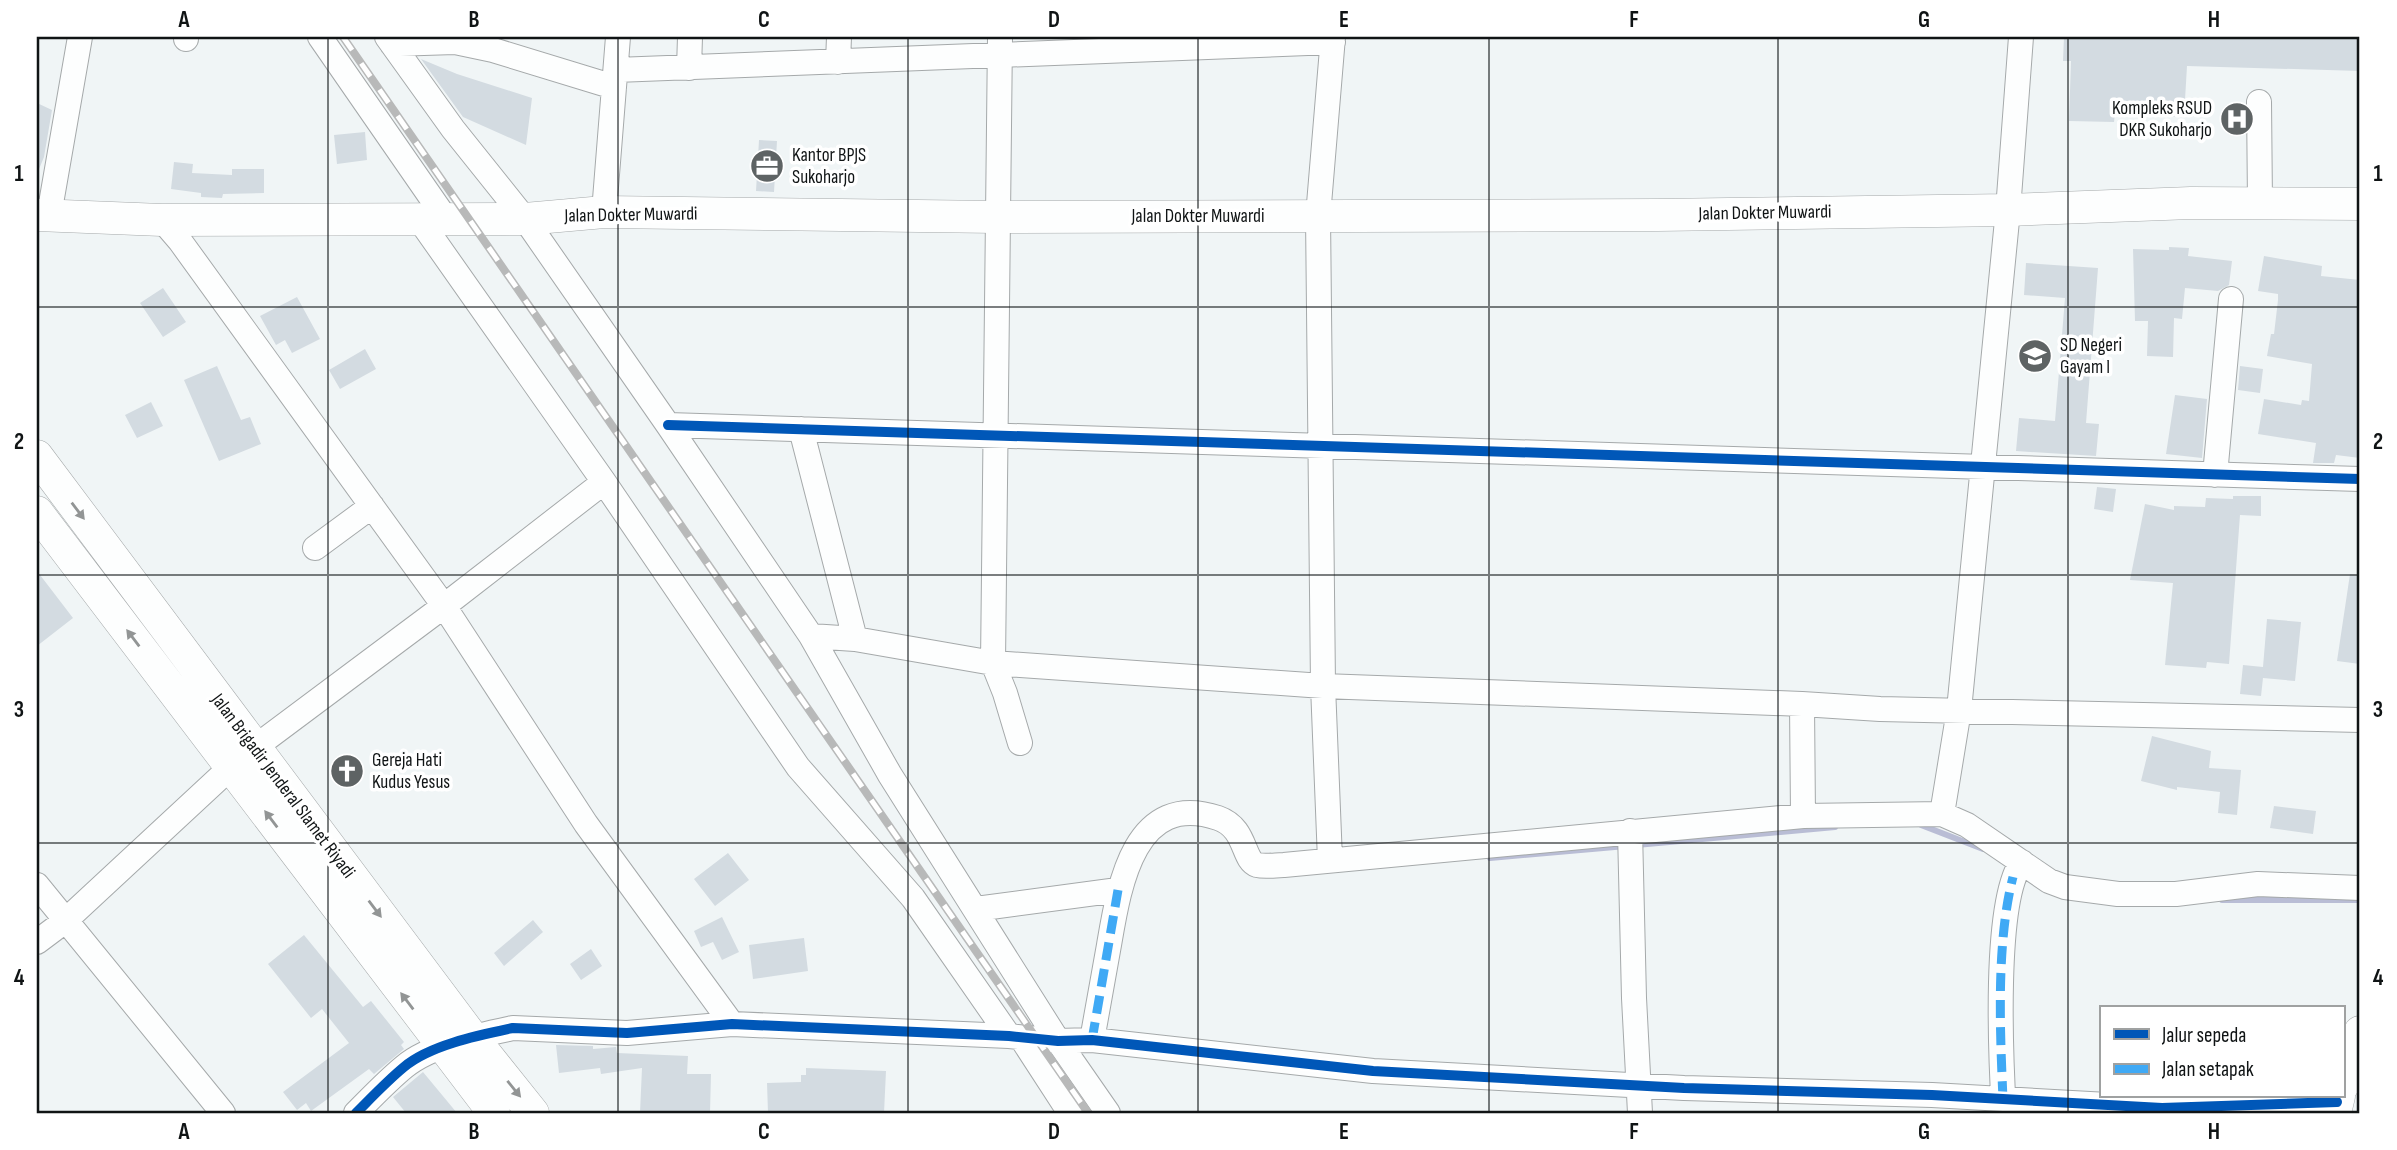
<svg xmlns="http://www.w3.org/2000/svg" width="2397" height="1150" viewBox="0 0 2397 1150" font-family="'Sofia Sans Condensed',sans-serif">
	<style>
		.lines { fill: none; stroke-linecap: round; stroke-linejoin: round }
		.stream { stroke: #b9bdd5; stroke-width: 6 }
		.building { fill: #d3dbe1 }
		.minor-casing { stroke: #a5a9aa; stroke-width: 26 }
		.major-casing { stroke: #a5a9aa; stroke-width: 33 }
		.minor { stroke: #fdfefe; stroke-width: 24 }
		.major { stroke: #fdfefe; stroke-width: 32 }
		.rail-casing { stroke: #b8b9b9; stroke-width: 8 }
		.rail { stroke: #fff; stroke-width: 5; stroke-dasharray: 16; stroke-linecap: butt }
		.quiet { stroke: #3fa9f5; stroke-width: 9; stroke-dasharray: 18 9; stroke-linecap: butt }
		.cycleway-casing { stroke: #fff; stroke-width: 15 }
		.cycleway { stroke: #0057b8; stroke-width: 10 }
		.oneway { fill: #929595 }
		.grid { fill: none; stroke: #101415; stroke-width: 2; stroke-opacity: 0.55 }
		.labels { text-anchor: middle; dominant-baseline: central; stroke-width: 7; stroke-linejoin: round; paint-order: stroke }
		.poi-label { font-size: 19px; fill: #101415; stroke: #fff; text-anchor: start }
		.street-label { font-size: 19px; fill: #101415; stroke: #fff }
		.neatline { fill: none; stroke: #101415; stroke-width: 2.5 }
		.grid-label { font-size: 23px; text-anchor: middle; font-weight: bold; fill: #101415 }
	</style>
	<rect width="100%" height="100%" fill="#f0f5f6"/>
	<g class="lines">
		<path class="stream" d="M1921,825L1983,849
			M1636,845L1835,827
			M1490,858L1626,846
			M2222,900H2358"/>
	</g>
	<path class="building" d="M2064,37H2360V71L2187,66L2184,117L2115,114L2114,122L2069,121L2071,61H2063Z
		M421,59L457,74L532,98L526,145L463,117Z
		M37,103L52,110L44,157L37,174Z
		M365,132L367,160L337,164L334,135Z
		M759,140L777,141L774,192L756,191Z
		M174,162L193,164L192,173L232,175V169H264V193L223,194L222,198L201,197V193L171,189Z
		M2169,247L2189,248L2188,256L2232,261L2229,285L2218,291L2185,288L2182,319L2174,318L2173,357L2147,356L2148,321H2135L2133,249L2169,250Z
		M2264,256L2322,266L2321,276L2360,280V458L2336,455L2334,463H2313L2316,443L2258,434L2264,399L2301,405L2302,400L2309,401L2312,364L2267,356L2271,334H2274L2278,300V294L2258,291Z
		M2026,263L2098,268L2086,423L2099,424L2096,456L2016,451L2019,418L2055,421L2065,298L2024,295Z
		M163,288L186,322L163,337L140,303Z
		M297,297L320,339L292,353L285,340L276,345L260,316Z
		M365,349L376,369L340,389L329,370Z
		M217,366L241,420L250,417L261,444L219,461L184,380Z
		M2240,366L2263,369L2260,393L2238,390Z
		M2175,395L2207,399L2202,458L2166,454Z
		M151,402L163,426L137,438L125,415Z
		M2097,487L2116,489L2113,512L2094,509Z
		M2233,496H2261V516L2240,515L2229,664L2207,662L2206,668L2165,665L2173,583L2130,580L2145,504L2174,510V506L2205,507L2206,498L2233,499Z
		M37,571L73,618L37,646Z
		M2350,574L2360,575V664L2337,661Z
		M2267,619L2301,622L2295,681L2263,678L2261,696L2240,694L2243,665L2263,667Z
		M2152,736L2211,751L2209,768L2241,770L2237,815L2218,813L2220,792L2177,787V790L2141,781Z
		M2274,806L2316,811L2313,834L2270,828Z
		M728,853L749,880L715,906L694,879Z
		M722,917L739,952L722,960L713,942L701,947L694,931Z
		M533,920L543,932L504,966L494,953Z
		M304,935L363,1007L371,1001L404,1042L401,1045L404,1049L374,1074L369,1069L311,1111L306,1103L297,1110L283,1092L349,1043L322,1009L311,1018L268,964Z
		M804,938L808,971L753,979L749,945Z
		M591,949L602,966L581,980L570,964Z
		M556,1045L593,1046V1049L616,1047L617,1053L688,1056L687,1074H711L710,1113H640L642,1068L601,1074L600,1068L559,1073Z
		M806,1068L886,1071L884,1113H768L767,1083L801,1082V1075H806Z
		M423,1072L457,1113H406L393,1097Z"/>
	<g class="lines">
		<g class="minor-casing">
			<path id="minor" d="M320,37L446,219
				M387,37L453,129L525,219L668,425L811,636L890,775L1058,1041L1108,1113
				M1000,37L993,663L1005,693L1020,743
				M186,39V37
				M392,44L455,42L493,50L614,87
				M838,62L839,37
				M689,68L690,37
				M616,70L1333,42
				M2259,102L2260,203
				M604,212L618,37
				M49,215L80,37
				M419,219L604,482L798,767L913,898L1009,1036
				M162,220L180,241L444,606L586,824L732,1024
				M668,425L2360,479
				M801,429L855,639
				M2215,475L2231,299
				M315,548L372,506
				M811,636L855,639L993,663L1323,686L1802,704L1880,709L2360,720
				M1802,704L1803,816
				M1942,814L1959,710L2008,210L2021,37
				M1630,831L1634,998L1640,1113
				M1330,860L1323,686L1318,216L1333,37
				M37,885L223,1113
				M976,909L1118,890
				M37,942L65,921L231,767L254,748L444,606L604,482
				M1022,1039L1070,1113
				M1092,1040C1098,1008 1103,977 1109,945C1119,886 1134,790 1218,818C1247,828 1242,860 1257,865C1265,867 1276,865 1284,865L1803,816L1942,814L1967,825L2049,881L2065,887L2118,894H2176L2258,884L2360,888
				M356,1113C371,1098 387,1081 404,1067C430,1045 480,1035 513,1028L627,1033L732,1024L1009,1036L1058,1041L1092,1040L1373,1071L1684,1088L1932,1095L2162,1108L2337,1102
				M2004,1113C2001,1062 1993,900 2022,862"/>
		</g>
		<g class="major-casing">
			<path id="major" d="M37,215L162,220L525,219L604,212L997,217L1658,215L2008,210L2191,203L2360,204
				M37,456L473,1038L533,1113
				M37,512L494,1113
				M2343,1085L2360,1032
				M2335,1113L2339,1096"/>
		</g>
		<use href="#minor" class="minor"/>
		<use href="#major" class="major"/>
		<g class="rail-casing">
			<path id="rail" d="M343,37L1088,1113"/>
		</g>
		<use href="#rail" class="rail"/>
		<path class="quiet" d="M1092,1040L1118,890
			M2003,1099C2000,1031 1996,943 2013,877"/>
		<g class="cycleway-casing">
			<path id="cycleway" d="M668,425L2360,479
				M356,1113C371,1098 387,1081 404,1067C430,1045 480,1035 513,1028L627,1033L732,1024L1009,1036L1058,1041L1092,1040L1373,1071L1684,1088L1932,1095L2162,1108L2337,1102"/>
		</g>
		<use href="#cycleway" class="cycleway"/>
	</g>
	<defs><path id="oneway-solid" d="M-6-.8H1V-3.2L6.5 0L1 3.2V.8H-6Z" transform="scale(1.75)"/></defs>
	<g class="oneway">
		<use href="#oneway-solid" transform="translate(78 511) rotate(53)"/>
		<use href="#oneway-solid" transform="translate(133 638) rotate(-127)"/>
		<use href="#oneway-solid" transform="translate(271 819) rotate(-127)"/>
		<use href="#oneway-solid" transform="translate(375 909) rotate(53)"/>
		<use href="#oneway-solid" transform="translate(407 1001) rotate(-127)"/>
		<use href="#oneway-solid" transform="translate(514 1089) rotate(51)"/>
	</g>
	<path class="grid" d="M328,37V1113M618,37V1113M908,37V1113M1198,37V1113M1489,37V1113M1778,37V1113M2068,37V1113M37,307H2360M37,575H2360M37,843H2360"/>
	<defs>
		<g id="hospital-disc" transform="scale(1.75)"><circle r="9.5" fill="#5e6364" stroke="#fff"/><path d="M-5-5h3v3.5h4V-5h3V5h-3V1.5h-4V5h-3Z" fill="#fff"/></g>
		<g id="office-disc" transform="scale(1.75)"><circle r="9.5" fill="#5e6364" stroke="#fff"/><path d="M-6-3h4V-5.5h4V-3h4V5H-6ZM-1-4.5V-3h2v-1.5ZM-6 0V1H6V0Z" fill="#fff"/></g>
		<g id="school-disc" transform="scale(1.75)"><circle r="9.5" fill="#5e6364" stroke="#fff"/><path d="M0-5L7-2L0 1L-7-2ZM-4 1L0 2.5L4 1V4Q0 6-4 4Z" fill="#fff"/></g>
		<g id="church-disc" transform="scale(1.75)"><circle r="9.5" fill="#5e6364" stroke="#fff"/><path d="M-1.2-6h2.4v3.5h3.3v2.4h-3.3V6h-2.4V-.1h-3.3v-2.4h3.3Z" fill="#fff"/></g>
	</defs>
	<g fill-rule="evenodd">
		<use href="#hospital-disc" x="2237" y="119"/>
		<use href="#office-disc" x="767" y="166"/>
		<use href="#school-disc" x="2035" y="356"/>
		<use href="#church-disc" x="347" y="771"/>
	</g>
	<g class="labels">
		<g class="poi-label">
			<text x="2212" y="108" text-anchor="end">Kompleks RSUD<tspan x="2212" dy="22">DKR Sukoharjo</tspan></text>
			<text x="792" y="155">Kantor BPJS<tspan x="792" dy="22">Sukoharjo</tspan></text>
			<text x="2060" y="345">SD Negeri<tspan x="2060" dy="22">Gayam I</tspan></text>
			<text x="372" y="760">Gereja Hati<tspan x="372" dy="22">Kudus Yesus</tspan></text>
		</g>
		<g class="street-label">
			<text transform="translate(1765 213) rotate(-1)">Jalan Dokter Muwardi</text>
			<text transform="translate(631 215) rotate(-1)">Jalan Dokter Muwardi</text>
			<text x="1198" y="216">Jalan Dokter Muwardi</text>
			<text transform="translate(283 786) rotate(53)">Jalan Brigadir Jenderal Slamet Riyadi</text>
		</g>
	</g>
	<rect width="2397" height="1150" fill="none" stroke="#ffffff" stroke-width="77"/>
	<rect x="2100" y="1006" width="245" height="91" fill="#ffffff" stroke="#9fa1a1" stroke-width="2"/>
	<rect x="2114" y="1029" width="35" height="10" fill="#0057b8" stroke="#9fa1a1" stroke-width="2"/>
	<text x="2162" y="1042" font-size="21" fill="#101415">Jalur sepeda</text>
	<rect x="2114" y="1064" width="35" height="10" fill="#3fa9f5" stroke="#9fa1a1" stroke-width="2"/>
	<text x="2162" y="1076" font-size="21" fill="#101415">Jalan setapak</text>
	<rect x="38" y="38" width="2320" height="1074" class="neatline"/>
	<g class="grid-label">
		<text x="184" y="27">A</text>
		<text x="474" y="27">B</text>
		<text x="764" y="27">C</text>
		<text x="1054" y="27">D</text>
		<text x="1344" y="27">E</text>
		<text x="1634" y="27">F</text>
		<text x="1924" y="27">G</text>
		<text x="2214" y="27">H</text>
		<text x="19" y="181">1</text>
		<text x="2378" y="181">1</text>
		<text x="19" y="449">2</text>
		<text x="2378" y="449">2</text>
		<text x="19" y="717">3</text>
		<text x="2378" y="717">3</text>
		<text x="19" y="985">4</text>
		<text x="2378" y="985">4</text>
		<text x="184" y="1139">A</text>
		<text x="474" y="1139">B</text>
		<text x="764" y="1139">C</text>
		<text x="1054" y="1139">D</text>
		<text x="1344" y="1139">E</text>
		<text x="1634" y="1139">F</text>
		<text x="1924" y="1139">G</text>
		<text x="2214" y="1139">H</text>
	</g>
</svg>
